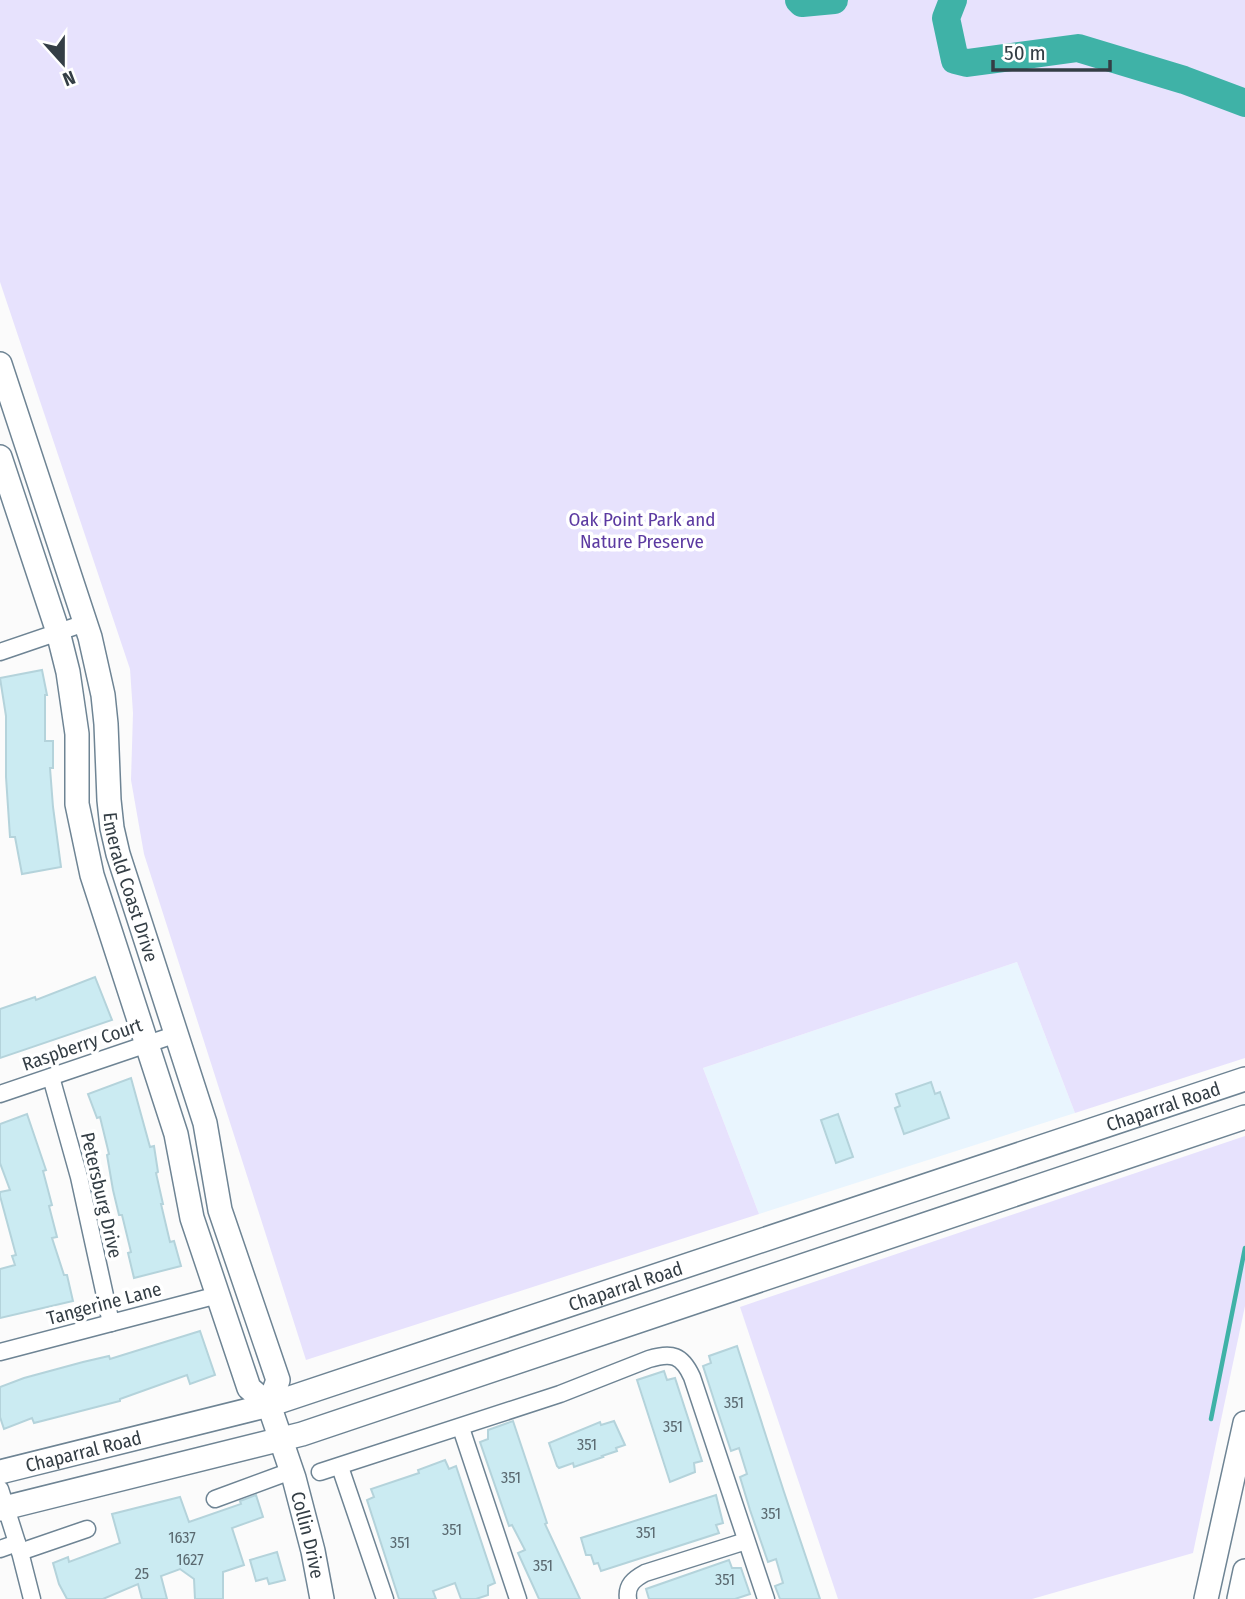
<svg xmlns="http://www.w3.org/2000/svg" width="1245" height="1599" viewBox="0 0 1245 1599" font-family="'Fira Sans Condensed',sans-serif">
  <rect width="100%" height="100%" fill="#fbfbfb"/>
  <!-- built -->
  <path fill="#e9f5fe" d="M1017,962L1075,1113L759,1214L703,1068Z"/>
  <!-- green -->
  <g fill="#e7e2fd">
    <path d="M0,0H1245V1058L1075,1113L1017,962L703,1068L759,1214L306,1360L144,854L131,780L133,713L130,669L0,282Z"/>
    <path d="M1245,1136V1306L1193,1553L1032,1599H838L740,1307Z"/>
  </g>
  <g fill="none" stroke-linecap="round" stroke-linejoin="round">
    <!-- stream -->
    <path stroke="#3fb2a7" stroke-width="4.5" d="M1211,1419L1245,1248"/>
    <!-- river -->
    <g stroke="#3fb2a7" stroke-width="28">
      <path d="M799,0L802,3L834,0"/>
      <path d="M953,0L946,18L955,60L967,63L1078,48L1184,80L1245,103"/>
    </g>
  </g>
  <!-- building -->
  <g fill="#cbebf2" stroke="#b4d3db" stroke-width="2">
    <path d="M42,670L47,695H45V741H53V768H50L53,807L61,867L22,874L15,837H10L6,777V716L0,678Z"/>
    <path d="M95,977L112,1020L0,1058V1009L35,997L36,1000Z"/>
    <path d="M131,1078L150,1147L154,1146L158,1172L156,1173L163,1204H161L170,1242L174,1241L181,1266L134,1278L128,1253L131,1252L122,1215H119L113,1190L107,1155L109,1154L100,1117L97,1118L88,1094Z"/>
    <path d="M931,1082L935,1094L940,1092L949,1118L904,1134L895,1108L900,1106L896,1094Z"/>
    <path d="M27,1114L46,1170L43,1171L52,1205L49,1206L57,1237L52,1238L64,1275H67L73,1301L0,1318V1269L15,1265L12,1256L16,1255L0,1196V1192L10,1190L0,1163V1124Z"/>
    <path d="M838,1114L853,1157L836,1163L821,1120Z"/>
    <path d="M200,1331L215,1375L190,1384L187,1375L120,1399V1401L34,1423L32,1418L4,1429L0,1417V1387L24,1378L83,1362L109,1356L110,1359Z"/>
    <path d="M737,1346L784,1492L820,1599H780L775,1586L783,1583L776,1559L768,1562L750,1510L740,1477L747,1474L739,1448L731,1451L714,1400L703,1366L711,1363L709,1356Z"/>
    <path d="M664,1371L667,1380L675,1378L702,1461L694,1463L695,1472L670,1482L637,1380Z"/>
    <path d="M513,1421L547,1523L545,1524L580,1599H539L518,1553L525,1550L512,1525L509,1526L480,1442L488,1439V1430Z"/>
    <path d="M614,1421L625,1445L616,1448L617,1451L602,1456L603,1457L574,1467L573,1463L559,1468L557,1466L549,1443L600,1422L601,1425Z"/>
    <path d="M445,1460L449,1469L456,1466L495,1583L488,1586V1595L476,1599H461L455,1583L433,1591L436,1599H399L367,1500L374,1497L371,1489L419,1473L418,1470Z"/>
    <path d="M256,1495L263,1517L232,1528L244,1565L223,1572V1599H195L194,1579L180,1569L161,1576L167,1599H142L138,1584L103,1599H67L59,1584L53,1563L68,1557L69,1562L120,1543L112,1514L180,1497L189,1522L241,1504L240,1501Z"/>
    <path d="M716,1495L723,1523L716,1525L719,1533L601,1571L598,1563L594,1564L591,1555H586L581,1538Z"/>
    <path d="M277,1552L285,1580L269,1584L267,1578L256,1581L250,1560Z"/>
    <path d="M729,1560L732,1568H741L750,1594L735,1599H649L646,1589Z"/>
  </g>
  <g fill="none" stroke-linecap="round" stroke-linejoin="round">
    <defs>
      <g id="street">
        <path d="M0,652L85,623"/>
        <path d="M51,1077L79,1177L111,1323"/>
        <path d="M0,1094L177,1034"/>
        <path d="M0,1352L218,1295"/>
        <path d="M461,1428L518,1599"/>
        <path d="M340,1467L385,1599"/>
        <path d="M320,1472L560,1394L649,1359C672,1352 682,1355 692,1377L766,1599"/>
        <path d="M0,1489L20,1552L32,1599"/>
        <path d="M215,1499L291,1471"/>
        <path d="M0,1549L17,1543"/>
        <path d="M20,1552L87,1529"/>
        <path d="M628,1599C626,1585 634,1579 645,1573L746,1541"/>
      </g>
      <g id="secondary">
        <path id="s1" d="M0,364L90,637L103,695L106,724L109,800L112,828L118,854L205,1123L220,1210L278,1380L269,1405"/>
        <path id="s2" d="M0,457L58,632L68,672L77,734V804L92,875L176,1134L192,1218L249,1388L269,1405L294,1478L313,1551L322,1599"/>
        <path id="s3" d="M0,1472L269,1405L1245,1079"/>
        <path d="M0,1509L302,1434L1245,1117"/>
        <path d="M1206,1599L1245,1423"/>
        <path d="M1239,1599L1245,1571"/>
      </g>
    </defs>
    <!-- street casing -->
    <use href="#street" stroke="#6e8494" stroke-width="19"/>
    <!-- secondary casing -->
    <use href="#secondary" stroke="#6e8494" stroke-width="26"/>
    <!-- street -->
    <use href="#street" stroke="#fff" stroke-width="16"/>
    <!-- secondary -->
    <use href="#secondary" stroke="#fff" stroke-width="23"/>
  </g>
  <g text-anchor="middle" stroke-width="7" stroke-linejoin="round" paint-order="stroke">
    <!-- number labels -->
    <g font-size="16" fill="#5a6970">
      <text x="734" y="1408">351</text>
      <text x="673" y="1432">351</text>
      <text x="587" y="1450">351</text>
      <text x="511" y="1483">351</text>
      <text x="771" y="1519">351</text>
      <text x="452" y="1535">351</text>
      <text x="646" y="1538">351</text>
      <text x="182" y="1543">1637</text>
      <text x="400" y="1548">351</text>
      <text x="190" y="1565">1627</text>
      <text x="543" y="1571">351</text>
      <text x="142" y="1579">25</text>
      <text x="725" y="1585">351</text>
    </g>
    <!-- park labels -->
    <g font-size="19" fill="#5c3aa1" stroke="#fff">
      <text x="642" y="526">Oak Point Park and<tspan x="642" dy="22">Nature Preserve</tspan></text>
    </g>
    <!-- street labels -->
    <g font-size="19" fill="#343e45" stroke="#fff">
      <text dy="7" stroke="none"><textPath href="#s1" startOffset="542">Emerald Coast Drive</textPath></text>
      <text transform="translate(82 1044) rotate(-19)" y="7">Raspberry Court</text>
      <text dy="7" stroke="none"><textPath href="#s3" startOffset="1220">Chaparral Road</textPath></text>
      <text transform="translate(102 1195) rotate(77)" y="7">Petersburg Drive</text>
      <text dy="7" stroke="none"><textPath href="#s3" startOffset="653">Chaparral Road</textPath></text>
      <text transform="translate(104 1303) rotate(-15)" y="7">Tangerine Lane</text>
      <text dy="7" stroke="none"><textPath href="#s3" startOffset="86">Chaparral Road</textPath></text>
      <text dy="7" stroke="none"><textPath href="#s2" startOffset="1130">Collin Drive</textPath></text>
    </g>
  </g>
  <!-- north arrow -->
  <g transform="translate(63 63) rotate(159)" stroke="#ffffff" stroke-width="5" paint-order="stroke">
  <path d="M0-5L12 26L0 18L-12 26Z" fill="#343e45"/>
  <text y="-10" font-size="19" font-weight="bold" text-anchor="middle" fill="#343e45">N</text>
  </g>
  <!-- scale -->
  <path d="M993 60v10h117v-10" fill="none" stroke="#343e45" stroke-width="3.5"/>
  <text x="1004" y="60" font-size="21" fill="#343e45" stroke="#ffffff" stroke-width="5" paint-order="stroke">50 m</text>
</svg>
